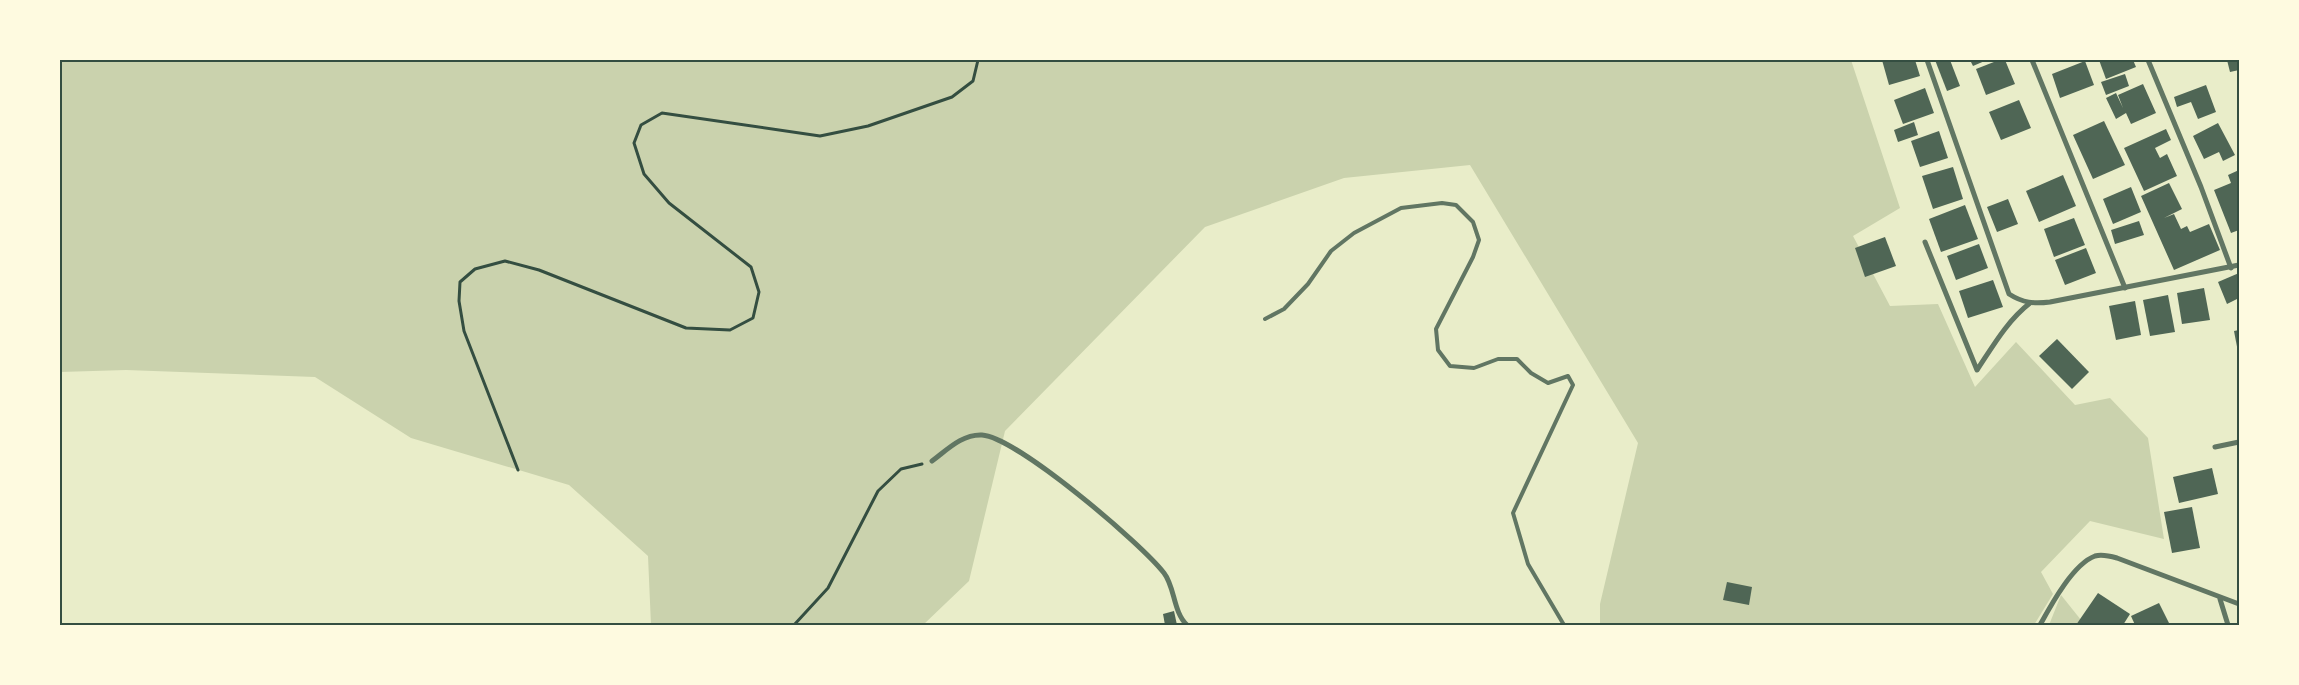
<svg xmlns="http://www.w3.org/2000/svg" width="2299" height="685" viewBox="0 0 2299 685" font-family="Commissioner,sans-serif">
  <rect width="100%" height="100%" fill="#e9edc9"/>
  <!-- green -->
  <g fill="#cad2ad">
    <path d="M60,60H1851L1900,208L1853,236L1890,306L1938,304L1975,387L2016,342L2075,405L2110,398L2148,438L2164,539L2090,521L2041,572L2053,594L2034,625H1600V604L1638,443L1470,165L1344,178L1205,227L1005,431L969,581L923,625H651L648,556L569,485L411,438L315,377L126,370L60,372Z"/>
    <path d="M2061,595L2085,625H2049Z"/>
  </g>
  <!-- building -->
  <g fill="#4f6655">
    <path d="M1882,60H1915L1920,76L1889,85Z"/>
    <path d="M1935,60H1950L1960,86L1947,91Z"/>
    <path d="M1970,60H1987L1973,66Z"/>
    <path d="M1999,60H2005L2015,84L1986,95L1976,69Z"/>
    <path d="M2099,60H2133L2136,67L2106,79Z"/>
    <path d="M2227,60H2239V70L2230,72Z"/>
    <path d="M2085,61L2094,85L2060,98L2052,74Z"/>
    <path d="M2125,74L2129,86L2106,95L2101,82Z"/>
    <path d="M2143,84L2156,113L2131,124L2126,113L2116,119L2106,98L2116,93L2123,108L2118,95Z"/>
    <path d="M2206,85L2216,112L2198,119L2191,102L2177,107L2174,97Z"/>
    <path d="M1925,88L1934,113L1903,124L1894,100Z"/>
    <path d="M2019,100L2031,128L2001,140L1989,112Z"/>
    <path d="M2104,121L2125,165L2093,179L2073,135Z"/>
    <path d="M1914,122L1918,135L1898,142L1894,130Z"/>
    <path d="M2218,123L2235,155L2223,161L2219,152L2204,159L2193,136Z"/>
    <path d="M2166,129L2171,140L2155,148L2160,158L2167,154L2177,176L2144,191L2124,148Z"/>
    <path d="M1939,131L1948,158L1920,167L1911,141Z"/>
    <path d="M1953,167L1963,199L1933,209L1922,176Z"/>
    <path d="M2239,170V230L2231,233L2214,190L2231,183L2228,175Z"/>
    <path d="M2063,175L2076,206L2039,222L2026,191Z"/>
    <path d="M2169,183L2182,209L2164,218L2174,214L2181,229L2187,226L2190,232L2209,224L2220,250L2174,270L2141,196Z"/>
    <path d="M2131,187L2141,212L2113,224L2103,199Z"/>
    <path d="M2008,199L2018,224L1997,232L1987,207Z"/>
    <path d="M1965,205L1978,239L1941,252L1929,219Z"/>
    <path d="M2074,218L2085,245L2054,257L2044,229Z"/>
    <path d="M2139,221L2144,235L2115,244L2111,230Z"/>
    <path d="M1885,237L1896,266L1865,277L1855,248Z"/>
    <path d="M1979,244L1988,268L1956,280L1947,256Z"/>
    <path d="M2086,248L2096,273L2065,285L2055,260Z"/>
    <path d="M2239,273V298L2227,304L2218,282Z"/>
    <path d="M1993,280L2003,307L1968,318L1959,291Z"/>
    <path d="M2204,288L2210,320L2182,324L2177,293Z"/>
    <path d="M2168,295L2175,332L2150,336L2143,300Z"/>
    <path d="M2135,301L2141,335L2116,340L2109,306Z"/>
    <path d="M2239,330V352H2238L2234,331Z"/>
    <path d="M2057,339L2089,372L2072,389L2039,356Z"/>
    <path d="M2212,468L2218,494L2179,503L2173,477Z"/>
    <path d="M2192,507L2200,548L2172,553L2164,512Z"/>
    <path d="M1727,582L1752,587L1749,605L1723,600Z"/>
    <path d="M2098,593L2130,614L2123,625H2076Z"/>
    <path d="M2159,603L2170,625H2135L2131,616Z"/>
    <path d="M1174,611L1177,625H1165L1163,614Z"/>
  </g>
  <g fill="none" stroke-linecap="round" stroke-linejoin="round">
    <!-- path -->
    <g stroke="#344e41" stroke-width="3">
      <path d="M518,470L464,331L459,301L460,282L475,269L505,261L539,270L686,328L730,330L753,318L759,292L751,267L669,203L644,174L634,143L641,125L662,113L820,136L868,126L952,97L973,81L978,60"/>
      <path d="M794,625L828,588L878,491L901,469L922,464"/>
    </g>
    <!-- service -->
    <path stroke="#617663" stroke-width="4" d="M1265,319L1284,309L1308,284L1331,251L1354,233L1401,208L1442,203L1456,205L1473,222L1479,240L1473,257L1436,329L1438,350L1450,366L1474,368L1498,359H1517L1531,373L1548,383L1568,376L1573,385L1513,513L1528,564L1564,625"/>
    <!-- minor -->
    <g stroke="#617663" stroke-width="5">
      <path d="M1927,60L2009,294C2023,303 2034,304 2050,302L2239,265"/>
      <path d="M2032,60L2125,288"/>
      <path d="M2148,60L2201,187L2231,268"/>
      <path d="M1925,242L1977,370C1993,346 2007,321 2030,303"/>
      <path d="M2215,447L2239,442"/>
      <path d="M932,461C947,450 962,434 982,435C1016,437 1141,543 1164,573C1175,587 1173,612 1187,625"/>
      <path d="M2220,599L2228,625"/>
      <path d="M2040,625C2051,605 2073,564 2095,556C2102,554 2110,556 2117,558L2239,604"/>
    </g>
  </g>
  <!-- border -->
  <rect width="2299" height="685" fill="none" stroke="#fefae0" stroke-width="122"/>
  <rect x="61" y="61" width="2177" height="563" fill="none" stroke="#344e41" stroke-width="2"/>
</svg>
